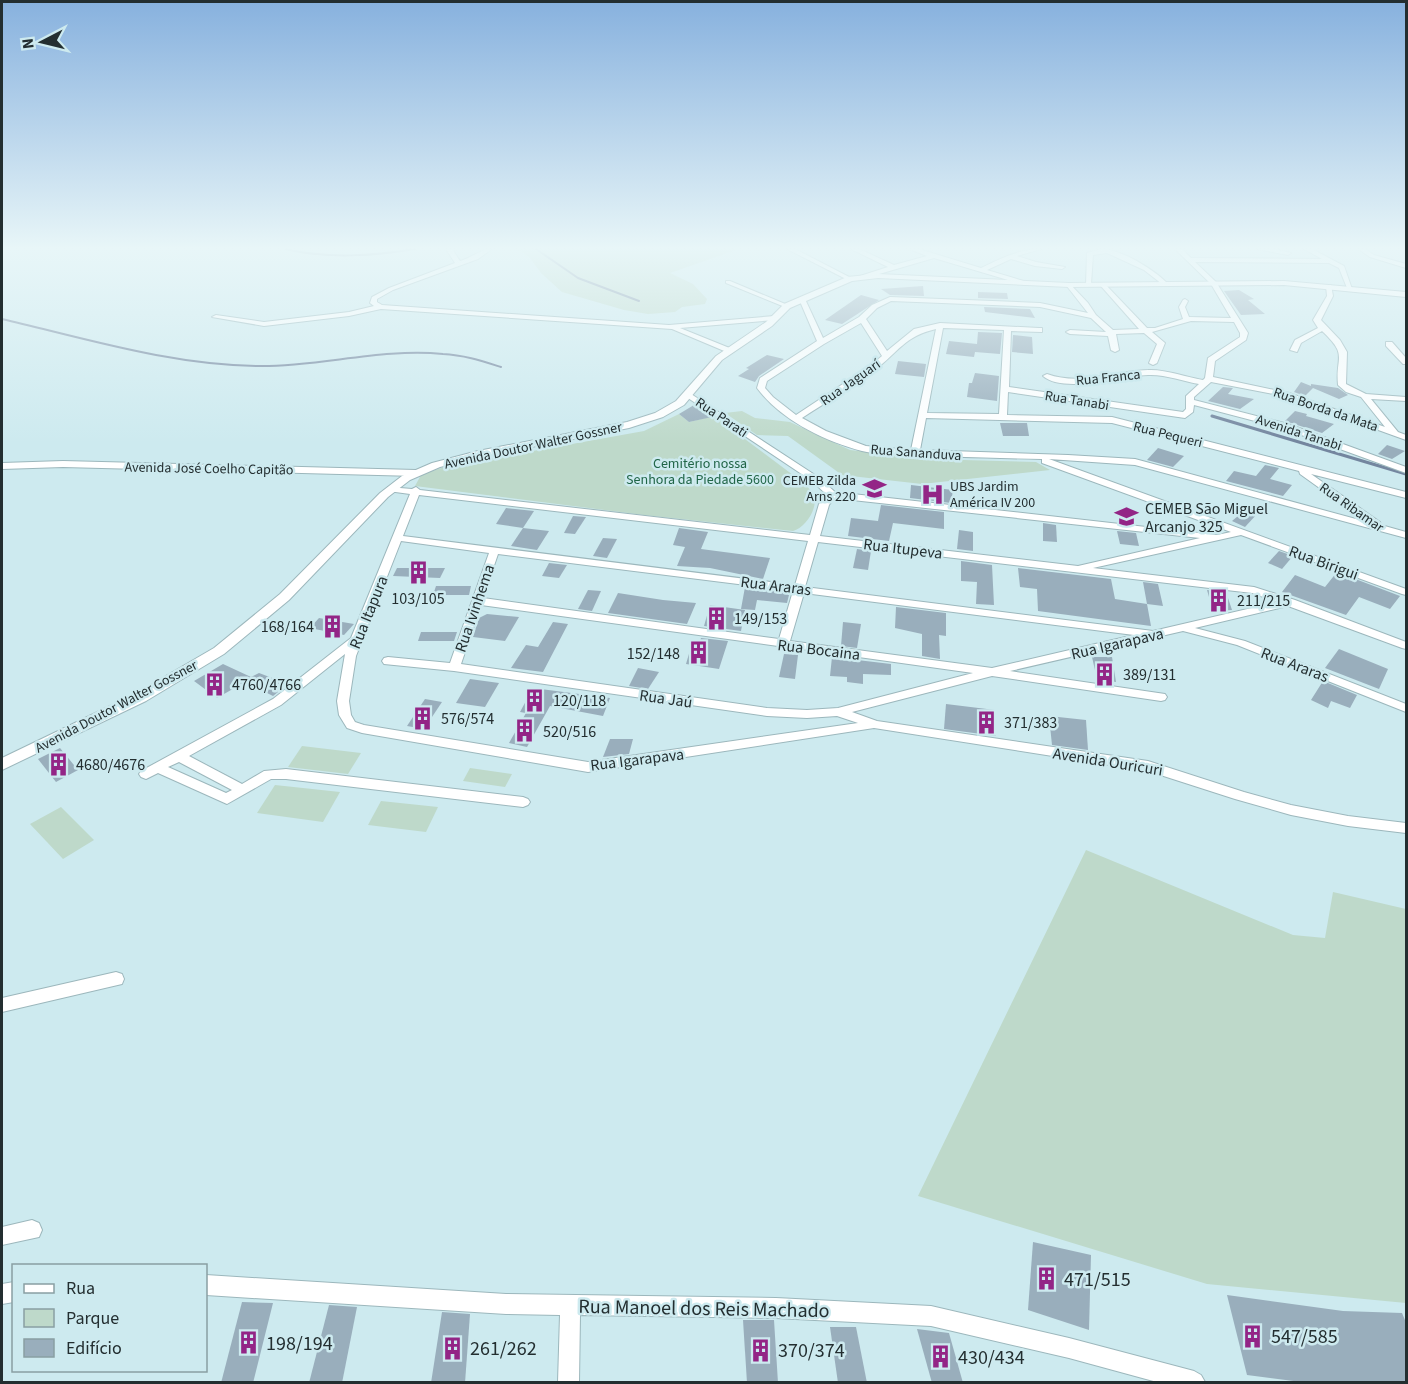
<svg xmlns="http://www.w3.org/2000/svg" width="1408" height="1384" viewBox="0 0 1408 1384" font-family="'Source Sans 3',sans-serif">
  <rect width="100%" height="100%" fill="#cdeaef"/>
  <!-- green -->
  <g fill="#bed9ca">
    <path d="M518,249H739L670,273L693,284L707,299L705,304L682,307L675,312L648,314L624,310L562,292L541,273L530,258Z"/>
    <path d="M742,411L755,418L790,422L850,450L926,459L1036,462L1050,470L922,484L842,475L788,436L757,435L725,413Z"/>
    <path d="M679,414L689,422L714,416L805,484C808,488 813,492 814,496C818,509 805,528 793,531L644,515L415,486L421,475L444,467L644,431Z"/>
    <path d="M302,746L361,753L348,774L288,767Z"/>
    <path d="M470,768L512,774L505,787L463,781Z"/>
    <path d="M275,785L340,792L323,822L257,813Z"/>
    <path d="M381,801L438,807L426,832L368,825Z"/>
    <path d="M61,807L94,840L63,859L30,824Z"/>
    <path d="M1086,850L1293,935L1325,938L1333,892L1406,909V1303L1207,1284L918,1196Z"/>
  </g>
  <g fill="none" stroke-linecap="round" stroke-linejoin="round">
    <!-- stream-far1 -->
    <g stroke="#74869f" stroke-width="2">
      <path d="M285,249C329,259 371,256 415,249"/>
      <path d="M536,249L578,278L639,301"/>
      <path d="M2,319C87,339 174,366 262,366C322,366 383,348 443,354C464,355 482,361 501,367"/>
    </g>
    <!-- stream -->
    <path stroke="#74869f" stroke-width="3" d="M1212,416L1406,474"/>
  </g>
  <!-- building -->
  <g fill="#99aebc">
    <path d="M923,286L924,296L890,295L881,289Z"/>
    <path d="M1239,290L1254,299L1248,300L1265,314L1241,315L1224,291Z"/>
    <path d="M978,292L1007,293L1008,299L978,298Z"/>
    <path d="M861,295L879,300L842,324L825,320Z"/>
    <path d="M984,307L1030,309L1035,318L985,312Z"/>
    <path d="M978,332L1002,333L1000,354L975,352L974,357L946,354L949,341L977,344Z"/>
    <path d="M1013,335L1032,337L1033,354L1012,352Z"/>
    <path d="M767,355L784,359L759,376L755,382L738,376L749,369L746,368Z"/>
    <path d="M898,361L926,364L924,377L895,374Z"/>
    <path d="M975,373L999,376L997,401L967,397L969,383H972Z"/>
    <path d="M1301,382L1311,386V384L1338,388L1348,395L1339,399L1313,388L1305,396L1294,392Z"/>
    <path d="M1223,387L1233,388L1228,394L1254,399L1240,409L1208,401Z"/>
    <path d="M694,405L712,417L689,422L679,414Z"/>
    <path d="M1295,411L1307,414L1306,416L1334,424L1322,433L1285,421Z"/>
    <path d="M1000,423H1027L1029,436H1003Z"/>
    <path d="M1387,445L1405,451L1392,459L1378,454Z"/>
    <path d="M1158,448L1184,456L1173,467L1147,460Z"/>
    <path d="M1265,465L1279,468L1270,479L1292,485L1283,496L1226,481L1234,471L1256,476Z"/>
    <path d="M911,485L953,490L951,503L910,498Z"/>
    <path d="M881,505L944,512V529L893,523L889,541L848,536L851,518L878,521Z"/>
    <path d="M506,508L534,511L523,528L496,524Z"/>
    <path d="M1245,510L1257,514L1245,527L1232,521Z"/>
    <path d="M573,516L586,517L575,534L564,533Z"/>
    <path d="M1043,523L1056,525L1057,542L1043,541Z"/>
    <path d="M523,528L549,531L537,550L511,546Z"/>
    <path d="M679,528L708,532L701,549L770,558L763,579L710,568L677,566L685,547L673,545Z"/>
    <path d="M959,530L973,532V551L957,549Z"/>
    <path d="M1117,531L1136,533L1139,546L1120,544Z"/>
    <path d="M603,538L617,539L607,558L593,556Z"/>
    <path d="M857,549L871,551L868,570L853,568Z"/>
    <path d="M1279,551L1293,556L1282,569L1268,563Z"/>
    <path d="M961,561L992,565L994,605L976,604L977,582L961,581Z"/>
    <path d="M549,563L567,565L559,578L542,576Z"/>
    <path d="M397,568H445L440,578L393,576Z"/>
    <path d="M1018,568L1111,579L1115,599L1147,604L1143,582L1158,584L1163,606L1147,604L1151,626L1038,611L1037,589L1020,587Z"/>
    <path d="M1337,572L1400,596L1390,609L1359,597L1346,615L1282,592L1295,575L1325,587Z"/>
    <path d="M436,586H471L469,595H433Z"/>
    <path d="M745,587L788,593L789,595L787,603L757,600L755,610L741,609Z"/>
    <path d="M588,590L601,591L592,611L578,609Z"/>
    <path d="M1207,590L1226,592L1232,610L1213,611Z"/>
    <path d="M618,593L663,600L696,603L687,624L608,613Z"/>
    <path d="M710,605L745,610L741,631L704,626Z"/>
    <path d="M896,607L946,613V636L939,635L940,659L922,656V634L895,628Z"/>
    <path d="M487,614L519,617L505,641L473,637L479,618Z"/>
    <path d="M319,618L354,624L344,635L310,628Z"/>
    <path d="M553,622L568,624L543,672L511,668L526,645L538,647Z"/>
    <path d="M843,622L861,624L857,648L841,646Z"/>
    <path d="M421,632H457L454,641H418Z"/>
    <path d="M701,638L728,641L719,669L686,664L693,640L700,641Z"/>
    <path d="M1339,649L1388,669L1379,689L1325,668Z"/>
    <path d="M784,654L798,655L795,679L779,677Z"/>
    <path d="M832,657L891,664V675L863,674V684L847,682V677L830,676Z"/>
    <path d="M1092,657H1112L1116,682L1097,679Z"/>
    <path d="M223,664L251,677L259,673L288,684L273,696L245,682L217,698L194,681Z"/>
    <path d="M638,668L659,672L648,689L629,686Z"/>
    <path d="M470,679L499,683L485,707L456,703Z"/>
    <path d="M1323,681L1357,695L1350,708L1331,701L1328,708L1311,700Z"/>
    <path d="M533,688L579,694L610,698L603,716L550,706L527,747L509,743L526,713L520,712Z"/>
    <path d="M425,699L442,702L424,729L407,726Z"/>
    <path d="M946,704L995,710L996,736L944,729Z"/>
    <path d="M1049,716L1086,720L1088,750L1052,745Z"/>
    <path d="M610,739H633L629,754L603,757Z"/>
    <path d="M60,748L78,770L56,782L38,759Z"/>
    <path d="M1033,1242L1091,1255L1089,1330L1028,1310Z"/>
    <path d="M1227,1295L1343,1311L1402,1313L1407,1325V1383H1309L1247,1375Z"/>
    <path d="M242,1302L273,1303L253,1383H221Z"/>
    <path d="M329,1305L357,1307L342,1383H309Z"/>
    <path d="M442,1312L470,1314L465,1383H431Z"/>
    <path d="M743,1320H774L778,1383H747Z"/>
    <path d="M830,1327H856L867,1383H838Z"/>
    <path d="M917,1329L949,1333L963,1383H932Z"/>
  </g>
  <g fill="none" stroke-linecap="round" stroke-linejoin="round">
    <defs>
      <g id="minor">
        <path d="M446,249H452L460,261C471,258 481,249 492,249L478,259L393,290L377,299V302L382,305L669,325L775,316L779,318L775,320L680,328L732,349V353H729L672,329L381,309L349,316L264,326L212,317L216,315L264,322L349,312L374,306L370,303L372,297L389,288L455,263Z"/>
        <path d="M787,249H795L853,279L848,280Z"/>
        <path d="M851,249H859L894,265L927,256L909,249H919L981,268C1000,259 1019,249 1041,249L1017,256L1036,262L1065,267L1062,269L1035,266L1011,259L987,270L1027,282V284L1025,285L934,258L862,279L859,277L860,276L888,267Z"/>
        <path d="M1101,249C1121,249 1153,269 1167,283L1162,284L1144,270L1107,253L1093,255L1091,284L1086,285L1087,253Z"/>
        <path d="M1175,249H1182L1191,258L1322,259L1304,249H1312L1344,266L1352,289L1347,288L1339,268L1329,263L1195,262L1216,282L1248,333L1246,340L1215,361L1213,377L1289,393L1385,427L1361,397L1346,392L1338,385C1335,356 1349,356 1322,331L1301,343L1297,352L1290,350L1295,340L1318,328L1313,320L1327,296L1326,286L1331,285L1333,296L1321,320L1340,340L1347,352L1346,384L1366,394L1406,397V401L1371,399L1398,432L1406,435V440L1284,396L1211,382L1194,397V400L1288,424L1406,467V473L1282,428L1194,405L1193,412L1185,418L1008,392L1007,415L1112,417L1406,492V498L1311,474L1380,522L1381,525L1406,532V538L1135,465L1049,459L1406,589V595L1402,594L1241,535L1093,568L1254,587L1295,600L1406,642V649L1402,648L1288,606L1195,628L1245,641L1406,704V712L1237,645L1183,631L1010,671L1165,694L1167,697L1165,700L1161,701L992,676L852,712L877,721L1148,761L1244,792L1291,805L1348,816L1406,823V833L1348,826L1291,815L1235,799L1148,771L874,728L588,772L362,733L347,728L339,715L337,701L345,654L281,705L189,756L242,784L264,771L286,769L523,797L528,799L530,802L528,805L523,807L286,779H271L227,804L158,773L146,779L141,777L139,774L141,771L273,699L351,638L410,494L388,491V487L412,489L416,487L420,490L810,535L819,504L827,495L812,481L685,396L684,394L688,392L818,477L835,492L1217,535L1231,532L1042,463V459C999,458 956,457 913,455C896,454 878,455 862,451C824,441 781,420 757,388L760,378L817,341L799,299L802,297L805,299L823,338L859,317L872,305L890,297L1040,303L1088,313L1066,285L1069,283L1088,303L1096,315L1113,330L1139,329L1100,285V283H1104L1147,328H1155L1183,319L1179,307L1183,300L1185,299L1188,301L1185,307L1189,317L1231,318L1211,284ZM891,301L1040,307L1091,318L1106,332L1070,330L1066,332L1070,334L1108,336L1111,350L1115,352L1119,350L1116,334L1144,333L1157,344L1149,363L1153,365L1157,363L1165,343L1152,332L1191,321L1234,322L1240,333V337L1208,358L1205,378L1203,380C1186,377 1165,369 1148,370C1114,371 1080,386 1047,374L1043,376C1064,394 1122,376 1148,375C1164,374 1183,381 1199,384L1186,396V409L1183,412L1009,387L1011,331L1042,332V328H1039L940,323L914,329L887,351L866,319L877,308ZM861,323L882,356L870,366L796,415L773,397L765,388L767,381L824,344ZM943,328L1004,330L999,414L927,413ZM936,329L911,450L866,446L826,431L802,418C826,402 852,388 875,370C898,352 905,336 936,329ZM926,418L1112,423L1299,471L1300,474L1367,522L1135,459L1068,455L920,450ZM419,495L808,541L795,585L403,536ZM834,498L1200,538L1078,566L820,536L829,505ZM401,541L489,553L450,663L388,657L384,658L382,661L384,664L454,671L767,716L807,718L837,716L858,723L588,762L364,725L355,722L351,715L349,701L356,656ZM818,542L1252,593L1277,602L1153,631L805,587ZM498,554L793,591L779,639L483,598ZM804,593L1134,635L992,668L790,641ZM481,605L778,646L783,648L787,647L973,673L838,708L807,710L767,708L461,664ZM179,762L232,790L226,793L168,767Z"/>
        <path d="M1257,249H1274L1291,253L1288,255Z"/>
        <path d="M1358,249H1365L1374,255L1406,264V268L1370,257Z"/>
        <path d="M726,281H730L790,306L785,307L726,283Z"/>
        <path d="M1386,342H1392L1406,358V364H1403L1386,346Z"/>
        <path d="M63,461L416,470L421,473L416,476L63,467L2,469V463Z"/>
        <path d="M116,972L122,974L124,979L122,984L2,1012V998Z"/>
        <path d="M32,1220L39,1223L42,1230L39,1237L2,1245V1227Z"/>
        <path d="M206,1275L506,1294L776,1298L931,1306L1069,1338L1194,1371L1201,1375L1205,1382H1157L1069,1358L931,1326L776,1318L580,1315L579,1382H558L560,1315L506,1314L206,1295Z"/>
        <path d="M14,1282V1302L2,1304V1284Z"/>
      </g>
      <path id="major" d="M878,274L1069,283L1284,281L1406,292V297L1284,285L1069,287L878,278L852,281L790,308L772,326L722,360L684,405L663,417L629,428L479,457L440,467L410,480L388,497L289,600L224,654L146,701L2,770V758L135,694L214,648L280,594L380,493L402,476L432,463L478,451L627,422L655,413L676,401L716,356L766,322L784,304L847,277Z"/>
    </defs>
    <!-- minor casing -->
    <use href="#minor" stroke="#9cb7bc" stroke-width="2"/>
    <!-- major casing -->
    <use href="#major" stroke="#9cb7bc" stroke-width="2"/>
    <!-- minor -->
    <use href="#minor" fill="#fff" fill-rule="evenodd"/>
    <!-- major -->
    <use href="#major" fill="#fff" fill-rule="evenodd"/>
  </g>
  <!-- sky -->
  <linearGradient id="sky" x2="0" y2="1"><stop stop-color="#87b1de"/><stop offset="0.56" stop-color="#e8f6f8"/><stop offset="1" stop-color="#e8f6f8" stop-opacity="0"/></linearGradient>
  <rect width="1408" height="443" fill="url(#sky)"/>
  <!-- icons -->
  <defs>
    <symbol id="school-bare" viewBox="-9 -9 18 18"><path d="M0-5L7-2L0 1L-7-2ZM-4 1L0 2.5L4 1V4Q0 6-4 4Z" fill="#932586" stroke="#cdeaef" stroke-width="2.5" paint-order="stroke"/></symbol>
    <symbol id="hospital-bare" viewBox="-9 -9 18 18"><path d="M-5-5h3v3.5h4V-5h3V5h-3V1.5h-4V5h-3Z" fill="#932586" stroke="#cdeaef" stroke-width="2.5" paint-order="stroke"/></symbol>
    <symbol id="building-bare" viewBox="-9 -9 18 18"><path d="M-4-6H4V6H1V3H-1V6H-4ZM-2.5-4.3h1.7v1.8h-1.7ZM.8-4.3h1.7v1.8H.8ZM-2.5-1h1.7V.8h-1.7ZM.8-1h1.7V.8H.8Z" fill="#932586" stroke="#cdeaef" stroke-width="2.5" paint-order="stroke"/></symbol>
  </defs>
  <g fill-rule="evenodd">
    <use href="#school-bare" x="858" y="472" width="33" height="33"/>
    <use href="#hospital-bare" x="916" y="478" width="33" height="33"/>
    <use href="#school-bare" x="1110" y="500" width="33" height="33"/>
    <use href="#building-bare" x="402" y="556" width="33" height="33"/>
    <use href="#building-bare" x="1202" y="584" width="33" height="33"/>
    <use href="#building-bare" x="700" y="602" width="33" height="33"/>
    <use href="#building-bare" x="316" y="610" width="33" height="33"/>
    <use href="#building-bare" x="682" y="636" width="33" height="33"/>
    <use href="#building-bare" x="1088" y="658" width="33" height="33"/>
    <use href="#building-bare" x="198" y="668" width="33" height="33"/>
    <use href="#building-bare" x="518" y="684" width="33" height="33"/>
    <use href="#building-bare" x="406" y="702" width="33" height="33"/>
    <use href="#building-bare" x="970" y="706" width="33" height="33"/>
    <use href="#building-bare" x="508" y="714" width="33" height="33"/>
    <use href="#building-bare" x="42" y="748" width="33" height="33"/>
    <use href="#building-bare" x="1030" y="1262" width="33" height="33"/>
    <use href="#building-bare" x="1236" y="1320" width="33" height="33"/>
    <use href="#building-bare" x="232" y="1326" width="33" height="33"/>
    <use href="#building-bare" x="436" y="1332" width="33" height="33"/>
    <use href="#building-bare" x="744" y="1334" width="33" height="33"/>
    <use href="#building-bare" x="924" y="1340" width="33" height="33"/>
  </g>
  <g text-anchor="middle" stroke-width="5" stroke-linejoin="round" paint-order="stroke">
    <!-- far-street labels -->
    <g font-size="14" fill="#232e30" stroke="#cdeaef">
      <text transform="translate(1108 377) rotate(-6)" y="5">Rua Franca</text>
      <text transform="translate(850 382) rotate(-35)" y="5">Rua Jaguarí</text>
      <text transform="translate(1077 400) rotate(9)" y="5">Rua Tanabi</text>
      <text transform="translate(1326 409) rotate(19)" y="5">Rua Borda da Mata</text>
      <text transform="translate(722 417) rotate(34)" y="5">Rua Parati</text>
      <text transform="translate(1299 432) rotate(18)" y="5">Avenida Tanabi</text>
      <text transform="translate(1168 434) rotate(14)" y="5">Rua Pequeri</text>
      <text transform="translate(533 445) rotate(-12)" y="5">Avenida Doutor Walter Gossner</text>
      <text transform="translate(916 452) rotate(4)" y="5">Rua Sananduva</text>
      <text transform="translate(209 468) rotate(1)" y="5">Avenida José Coelho Capitão</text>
      <text transform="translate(1352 507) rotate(35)" y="5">Rua Ribamar</text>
      <text transform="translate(116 706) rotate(-28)" y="5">Avenida Doutor Walter Gossner</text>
    </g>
    <!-- far-park labels -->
    <g font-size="14" fill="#206547" stroke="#cdeaef">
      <text x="700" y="468">Cemitério nossa<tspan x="700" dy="16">Senhora da Piedade 5600</tspan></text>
    </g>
    <!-- far-poi labels -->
    <g font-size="14" fill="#232e30" stroke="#cdeaef" text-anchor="end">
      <text x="856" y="485">CEMEB Zilda<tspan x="856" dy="16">Arns 220</tspan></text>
      <text x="950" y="491" text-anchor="start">UBS Jardim<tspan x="950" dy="16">América IV 200</tspan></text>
    </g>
    <!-- poi labels -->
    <g font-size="16" fill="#232e30" stroke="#cdeaef" text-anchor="start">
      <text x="1145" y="514">CEMEB São Miguel<tspan x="1145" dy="18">Arcanjo 325</tspan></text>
      <text x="418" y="604" text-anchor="middle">103/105</text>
      <text x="1237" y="606">211/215</text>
      <text x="734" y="624">149/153</text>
      <text x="314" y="632" text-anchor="end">168/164</text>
      <text x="680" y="659" text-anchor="end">152/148</text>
      <text x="1123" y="680">389/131</text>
      <text x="232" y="690">4760/4766</text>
      <text x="553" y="706">120/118</text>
      <text x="441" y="724">576/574</text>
      <text x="1004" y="728">371/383</text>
      <text x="543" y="737">520/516</text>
      <text x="76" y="770">4680/4676</text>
    </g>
    <!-- street labels -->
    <g font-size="16" fill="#232e30" stroke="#cdeaef">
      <text transform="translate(903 548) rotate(7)" y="6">Rua Itupeva</text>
      <text transform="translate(1324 562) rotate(20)" y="6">Rua Birigui</text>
      <text transform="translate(776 585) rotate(7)" y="6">Rua Araras</text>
      <text transform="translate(474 608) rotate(-71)" y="6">Rua Ivinhema</text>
      <text transform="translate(368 612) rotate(-68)" y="6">Rua Itapura</text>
      <text transform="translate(1117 643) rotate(-13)" y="6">Rua Igarapava</text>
      <text transform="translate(819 649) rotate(7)" y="6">Rua Bocaina</text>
      <text transform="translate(1295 664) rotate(21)" y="6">Rua Araras</text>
      <text transform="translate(666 698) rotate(8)" y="6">Rua Jaú</text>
      <text transform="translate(637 759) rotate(-7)" y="6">Rua Igarapava</text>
      <text transform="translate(1108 761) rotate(9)" y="6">Avenida Ouricuri</text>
    </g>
    <!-- near-poi labels -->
    <g font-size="20" fill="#232e30" stroke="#cdeaef" text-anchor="start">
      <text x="1064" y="1286">471/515</text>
      <text x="1271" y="1343">547/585</text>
      <text x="266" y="1350">198/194</text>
      <text x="470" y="1355">261/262</text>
      <text x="778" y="1357">370/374</text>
      <text x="958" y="1364">430/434</text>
    </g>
    <!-- near-street labels -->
    <g font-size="20" fill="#232e30" stroke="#cdeaef">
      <text transform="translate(704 1308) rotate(1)" y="7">Rua Manoel dos Reis Machado</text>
    </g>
  </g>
  <!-- border -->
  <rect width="1408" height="1384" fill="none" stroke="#232e30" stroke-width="6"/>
  <!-- legend -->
  <rect x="12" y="1264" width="195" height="108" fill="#cdeaef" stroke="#899fa3" stroke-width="1.5"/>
  <rect x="24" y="1284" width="30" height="9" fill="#ffffff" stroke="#899fa3" stroke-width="1.5"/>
  <text x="66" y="1294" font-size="18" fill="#232e30">Rua</text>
  <rect x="24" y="1309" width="30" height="18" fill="#bed9ca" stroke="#899fa3" stroke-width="1.5"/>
  <text x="66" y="1324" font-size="18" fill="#232e30">Parque</text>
  <rect x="24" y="1339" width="30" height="18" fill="#99aebc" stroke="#899fa3" stroke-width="1.5"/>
  <text x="66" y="1354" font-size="18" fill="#232e30">Edifício</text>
  <!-- north arrow -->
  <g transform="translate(42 42) rotate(263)" stroke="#cdeaef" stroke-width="4.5" paint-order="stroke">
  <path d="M0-4.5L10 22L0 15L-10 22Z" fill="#232e30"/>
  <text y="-9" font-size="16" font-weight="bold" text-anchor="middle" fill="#232e30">N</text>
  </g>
</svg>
